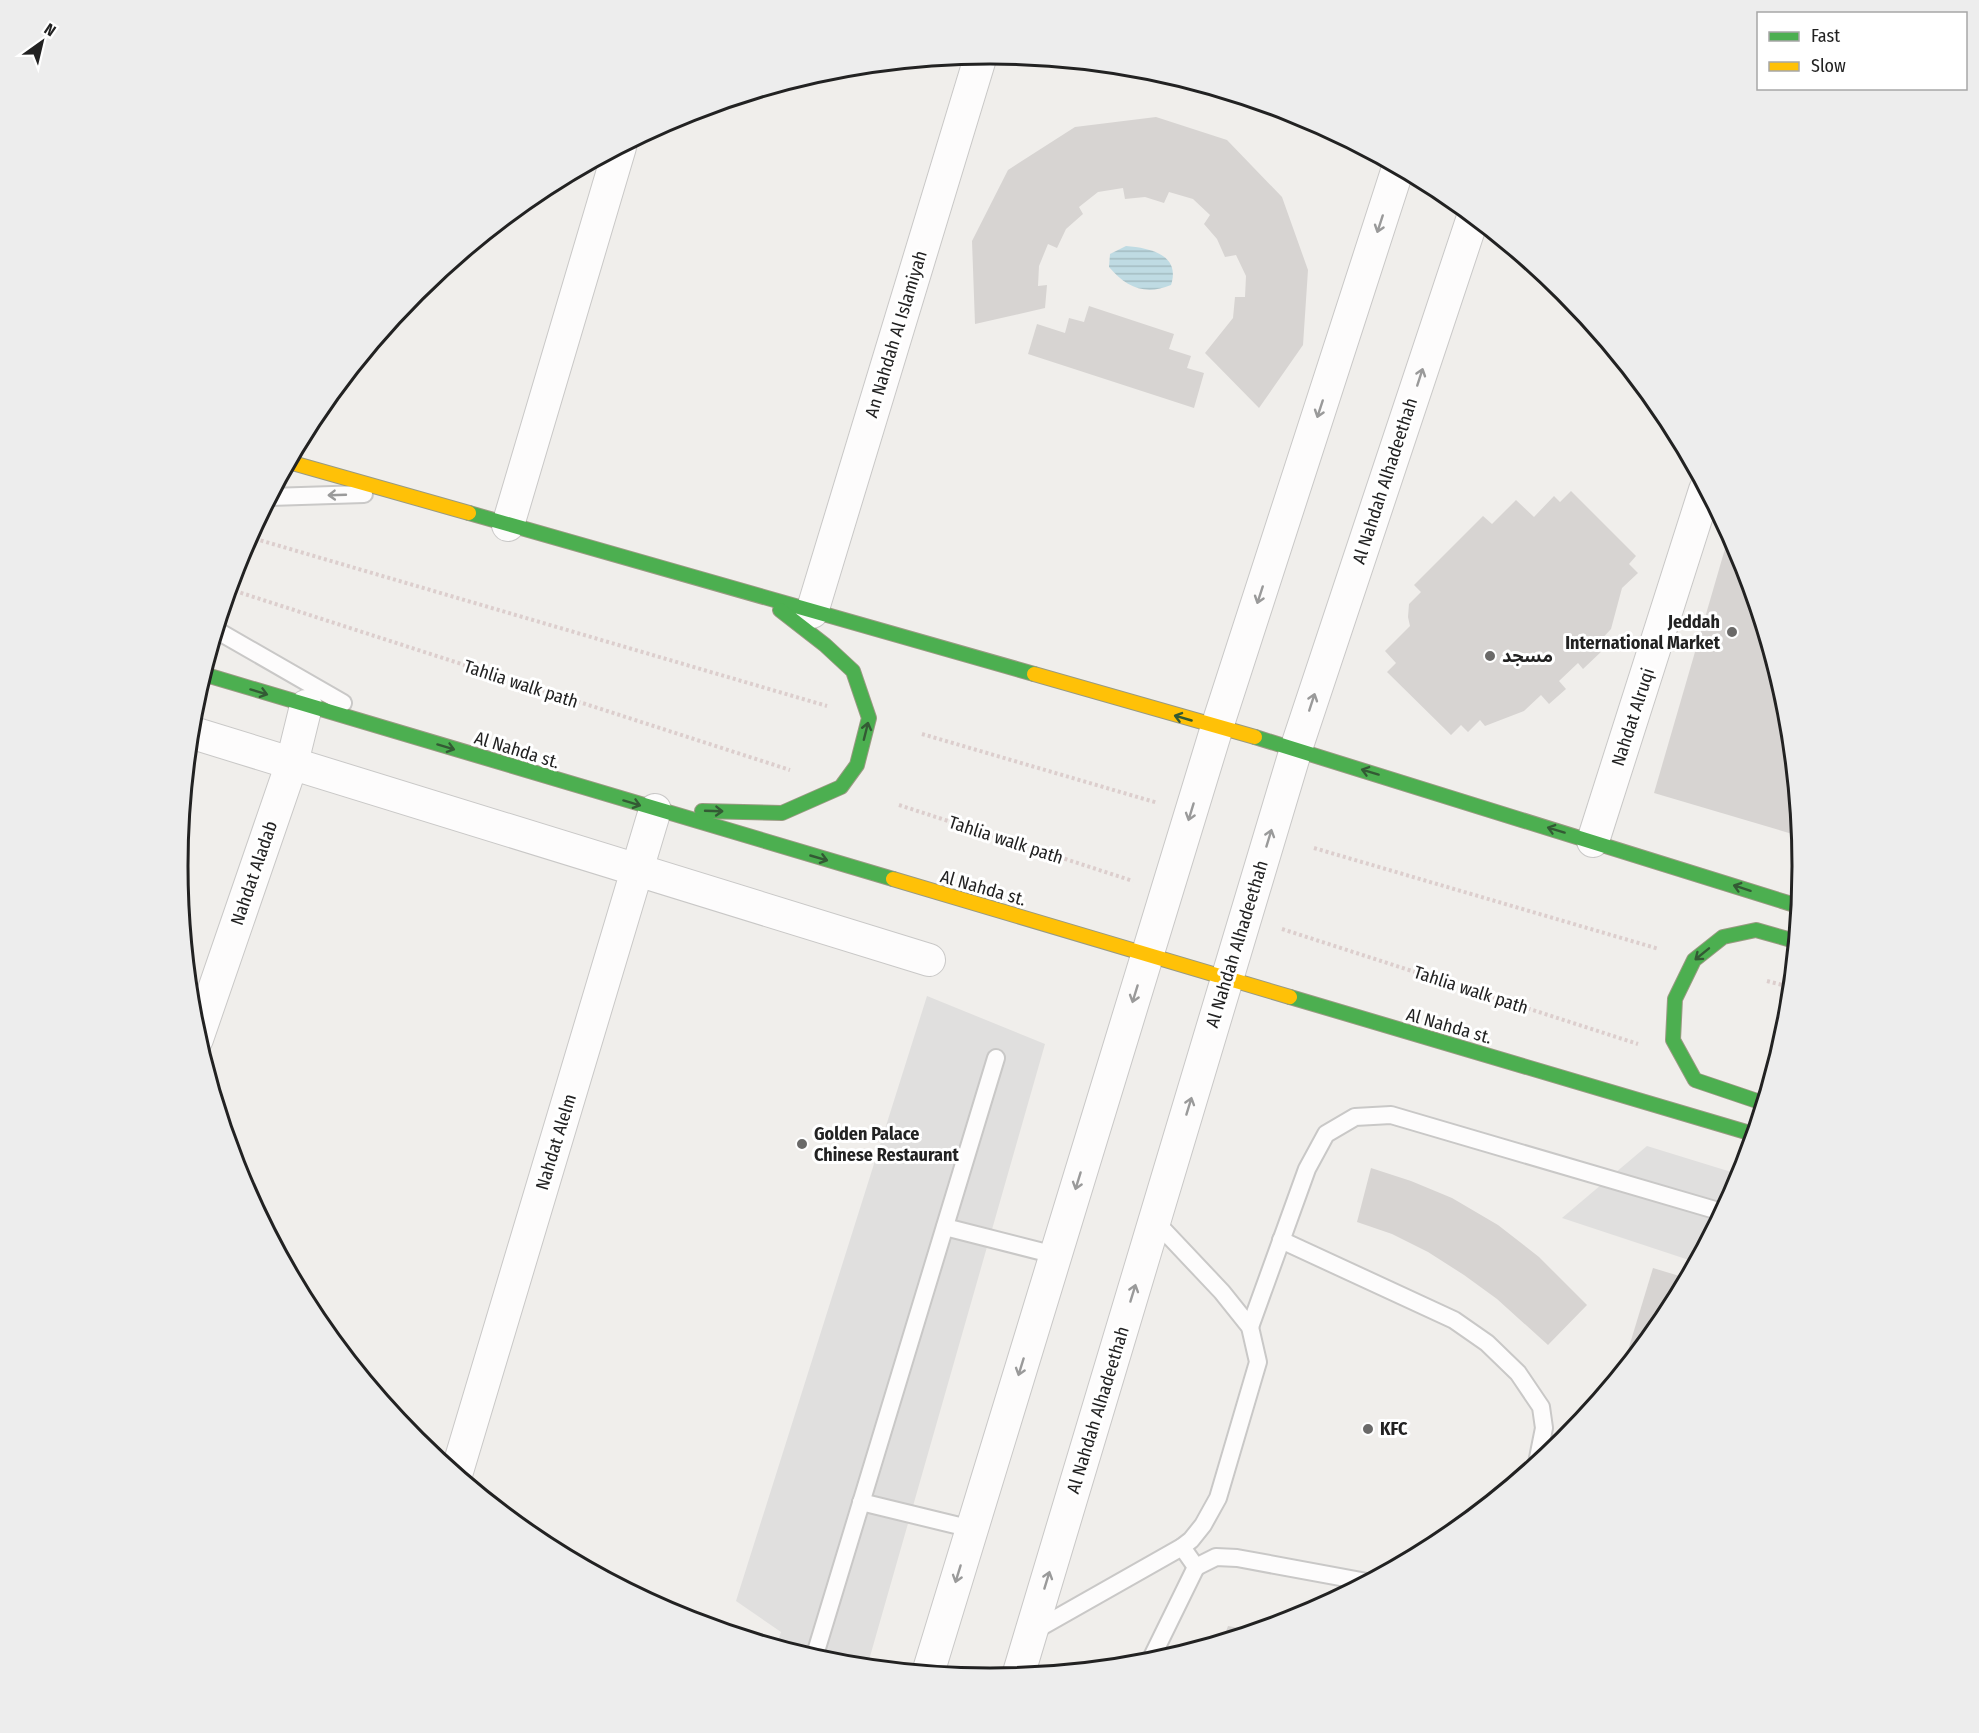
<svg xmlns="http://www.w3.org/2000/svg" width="1979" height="1733" viewBox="0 0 1979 1733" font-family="'Fira Sans Condensed','Noto Sans Arabic',sans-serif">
  <defs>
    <pattern id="water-rules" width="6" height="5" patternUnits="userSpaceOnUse" patternTransform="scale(1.5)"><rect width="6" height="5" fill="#bfdbe3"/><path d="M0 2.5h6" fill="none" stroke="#a4bcc2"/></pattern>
  </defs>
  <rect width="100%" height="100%" fill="#f0eeeb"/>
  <!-- parking -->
  <g fill="#e0dfde">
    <path d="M927,996L1045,1044L867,1667L831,1663L776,1647L781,1632L736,1601Z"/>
    <path d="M1647,1146L1741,1175L1695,1262L1562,1218Z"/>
  </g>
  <!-- water -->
  <path fill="url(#water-rules)" d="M1126,246C1149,248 1181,254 1171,285C1145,296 1126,287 1109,267L1110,254Z"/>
  <!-- building -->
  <g fill="#d7d4d2">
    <path d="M1156,117L1227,140L1282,197L1308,270L1303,345L1259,408L1205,353L1233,318L1235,297H1245L1246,276L1236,255L1225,257L1217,239L1204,224L1210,215L1193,199L1169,192L1164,203L1145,197L1125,199L1123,188L1098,192L1079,207L1083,214L1066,229L1057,248L1048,244L1039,266L1038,286L1047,285L1045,308L975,324L972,241L1008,170L1075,127Z"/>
    <path d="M1089,306L1174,334L1169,349L1191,356L1187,368L1204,373L1194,408L1028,354L1037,324L1065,333L1069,318L1084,322Z"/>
    <path d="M1571,491L1636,556L1629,564L1638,573L1622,588L1611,629L1599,642L1603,650L1583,669L1578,663L1559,681L1566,689L1549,704L1541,695L1524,711L1485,726L1480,720L1468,732L1461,725L1451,735L1387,672L1396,663L1385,651L1410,626L1408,617L1409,604L1421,592L1414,585L1483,516L1492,524L1516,500L1534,517L1554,496L1560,502Z"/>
    <path d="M1729,535L1740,556L1786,708L1799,836L1654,793Z"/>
    <path d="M1371,1168L1411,1181L1452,1198L1498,1225L1539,1257L1587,1305L1548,1345L1497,1299L1464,1275L1428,1252L1392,1234L1357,1222Z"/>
    <path d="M1653,1268L1686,1278L1665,1318L1622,1370Z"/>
    <path d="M1228,1626L1255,1631L1223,1640Z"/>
  </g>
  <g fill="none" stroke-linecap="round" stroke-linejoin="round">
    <defs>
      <g id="lane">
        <path d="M270,497L364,494"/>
        <path d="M216,630L343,703"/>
        <path d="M945,1227L1055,1255"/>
        <path d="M1281,1240L1454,1320L1487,1343L1518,1373L1541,1407L1544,1428L1537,1463"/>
        <path d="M1250,1327L1307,1169L1326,1134L1355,1117L1391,1115L1722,1212"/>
        <path d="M861,1502L972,1529"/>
        <path d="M1182,1547L1196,1567L1216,1557L1237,1558L1367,1582"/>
        <path d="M1032,1632L1182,1547L1191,1540L1203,1525L1218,1498L1258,1362L1250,1327L1222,1292L1155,1221"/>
        <path d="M814,1658L996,1058"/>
        <path d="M1149,1663L1196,1567"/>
      </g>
      <g id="street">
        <path d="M508,525L620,147"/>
        <path d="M812,612L981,55"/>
        <path d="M190,732L929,960"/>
        <path d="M1593,841L1705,490"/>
        <path d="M197,1039L292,763L306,706"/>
        <path d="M456,1475L655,810"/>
        <path d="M928,1673L1217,727L1398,168"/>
        <path d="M1018,1676L1296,749L1473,217"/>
      </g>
      <g id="fast">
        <path d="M469,513L1034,674"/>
        <path d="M203,674L893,879"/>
        <path d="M1255,737L1798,906"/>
        <path d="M702,811L782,813L841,787L857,765L869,718L853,671L825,645L780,610"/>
        <path d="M1290,997L1753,1134"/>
        <path d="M1763,1103L1695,1080L1673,1040L1675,999L1694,960L1723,937L1756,930L1795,941"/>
      </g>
      <g id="slow">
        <path d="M289,462L469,513"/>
        <path d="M1034,674L1255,737"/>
        <path d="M893,879L1290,997"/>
      </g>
    </defs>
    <!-- lane casing -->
    <use href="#lane" stroke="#c9c8c7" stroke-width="20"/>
    <!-- street casing -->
    <use href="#street" stroke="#c9c8c7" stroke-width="34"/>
    <!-- fast casing -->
    <use href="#fast" stroke="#999a82" stroke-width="16"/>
    <!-- slow casing -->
    <use href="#slow" stroke="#999a82" stroke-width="16"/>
    <!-- path -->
    <g stroke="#dccecd" stroke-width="4" stroke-dasharray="3 3" stroke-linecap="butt">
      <path d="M249,537L827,706"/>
      <path d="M229,589L790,770"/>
      <path d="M922,734L1158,803"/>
      <path d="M899,805L1133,881"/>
      <path d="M1314,848L1659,949"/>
      <path d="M1282,929L1638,1044"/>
      <path d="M1767,981L1790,987"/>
    </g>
    <!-- lane -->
    <use href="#lane" stroke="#fdfcfc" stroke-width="16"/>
    <!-- street -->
    <use href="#street" stroke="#fdfcfc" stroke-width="32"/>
    <!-- fast -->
    <use href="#fast" stroke="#4caf50" stroke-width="14"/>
    <!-- slow -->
    <use href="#slow" stroke="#ffc107" stroke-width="14"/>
  </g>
  <!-- one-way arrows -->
  <defs><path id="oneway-shaft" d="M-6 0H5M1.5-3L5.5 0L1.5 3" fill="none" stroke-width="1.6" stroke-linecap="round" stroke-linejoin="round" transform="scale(1.5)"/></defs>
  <g stroke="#9a9a9a">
    <use href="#oneway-shaft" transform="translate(1380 224) rotate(108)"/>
    <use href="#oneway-shaft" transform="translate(1420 377) rotate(-72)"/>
    <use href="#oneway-shaft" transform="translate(1320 409) rotate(108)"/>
    <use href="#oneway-shaft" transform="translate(337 495) rotate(178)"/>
    <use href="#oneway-shaft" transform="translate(1260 595) rotate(108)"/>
    <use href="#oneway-shaft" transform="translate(1312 702) rotate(-72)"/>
    <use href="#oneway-shaft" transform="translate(1191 812) rotate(107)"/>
    <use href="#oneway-shaft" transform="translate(1269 838) rotate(-73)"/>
    <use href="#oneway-shaft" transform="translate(1135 994) rotate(107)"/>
    <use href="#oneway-shaft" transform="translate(1189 1106) rotate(-73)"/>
    <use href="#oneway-shaft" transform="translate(1078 1181) rotate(107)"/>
    <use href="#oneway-shaft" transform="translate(1133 1293) rotate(-73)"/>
    <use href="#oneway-shaft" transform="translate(1021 1367) rotate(107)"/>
    <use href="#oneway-shaft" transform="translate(958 1574) rotate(107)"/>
    <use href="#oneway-shaft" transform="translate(1047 1580) rotate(-73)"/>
  </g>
  <g stroke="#335a34">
    <use href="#oneway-shaft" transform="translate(259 692) rotate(17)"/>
    <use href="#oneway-shaft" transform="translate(1183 718) rotate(-164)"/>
    <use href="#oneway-shaft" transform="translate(866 731) rotate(-76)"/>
    <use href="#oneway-shaft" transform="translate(446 747) rotate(17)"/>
    <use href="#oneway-shaft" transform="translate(1370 772) rotate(-163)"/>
    <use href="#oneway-shaft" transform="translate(632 803) rotate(17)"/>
    <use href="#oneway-shaft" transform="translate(714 811) rotate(2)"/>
    <use href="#oneway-shaft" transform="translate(1556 830) rotate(-163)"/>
    <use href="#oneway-shaft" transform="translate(819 858) rotate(16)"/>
    <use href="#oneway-shaft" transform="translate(1742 888) rotate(-162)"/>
    <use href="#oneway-shaft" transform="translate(1702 954) rotate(141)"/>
  </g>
  <!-- markers -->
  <g fill="#6a6968" stroke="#fff" stroke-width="2">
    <circle cx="1732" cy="632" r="6"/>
    <circle cx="1490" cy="656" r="6"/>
    <circle cx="802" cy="1144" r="6"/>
    <circle cx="1368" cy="1429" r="6"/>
  </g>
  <g text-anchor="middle" stroke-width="6" stroke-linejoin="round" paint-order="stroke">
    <!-- street labels -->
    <g font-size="18" fill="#222" stroke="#fff">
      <text transform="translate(896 334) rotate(-73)" y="6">An Nahdah Al Islamiyah</text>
      <text transform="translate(1385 481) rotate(-72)" y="6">Al Nahdah Alhadeethah</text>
      <text transform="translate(521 684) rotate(18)" y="6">Tahlia walk path</text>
      <text transform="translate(1633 717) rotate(-72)" y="6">Nahdat Alruqi</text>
      <text transform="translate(517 750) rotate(17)" y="6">Al Nahda st.</text>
      <text transform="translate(1006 840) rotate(18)" y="6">Tahlia walk path</text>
      <text transform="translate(254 873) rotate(-71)" y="6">Nahdat Aladab</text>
      <text transform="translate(983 888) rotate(16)" y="6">Al Nahda st.</text>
      <text transform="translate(1237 944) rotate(-73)" y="6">Al Nahdah Alhadeethah</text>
      <text transform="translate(1471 990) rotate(18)" y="6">Tahlia walk path</text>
      <text transform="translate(1449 1026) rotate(16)" y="6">Al Nahda st.</text>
      <text transform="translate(556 1142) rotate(-73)" y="6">Nahdat Alelm</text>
      <text transform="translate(1098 1410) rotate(-73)" y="6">Al Nahdah Alhadeethah</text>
    </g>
    <!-- poi labels -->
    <g font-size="18" font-weight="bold" fill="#222" stroke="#fff" text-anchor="start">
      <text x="1720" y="628" text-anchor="end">Jeddah<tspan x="1720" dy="21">International Market</tspan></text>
      <text x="1502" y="662">مسجد</text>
      <text x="814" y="1140">Golden Palace<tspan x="814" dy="21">Chinese Restaurant</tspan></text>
      <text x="1380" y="1435">KFC</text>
    </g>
  </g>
  <!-- crop -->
  <path d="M0 0H1979V1733H0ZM188 866a802 802 0 1 1 1604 0a802 802 0 1 1-1604 0Z" fill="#ededed" fill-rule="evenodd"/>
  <path fill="none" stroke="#222" stroke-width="3" d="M188 866a802 802 0 1 1 1604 0a802 802 0 1 1-1604 0Z"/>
  <!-- legend -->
  <rect x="1757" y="12" width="210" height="78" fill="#ffffff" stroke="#a7a7a7" stroke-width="1.5"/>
  <rect x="1769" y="32" width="30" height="9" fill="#4caf50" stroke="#a7a7a7" stroke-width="1.5"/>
  <text x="1811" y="42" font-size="18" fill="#222222">Fast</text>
  <rect x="1769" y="62" width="30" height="9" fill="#ffc107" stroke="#a7a7a7" stroke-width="1.5"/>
  <text x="1811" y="72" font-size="18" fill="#222222">Slow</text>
  <!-- north arrow -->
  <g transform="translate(42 42) rotate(34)" stroke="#ffffff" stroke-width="4.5" paint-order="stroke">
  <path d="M0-4.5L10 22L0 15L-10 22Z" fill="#222222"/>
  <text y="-9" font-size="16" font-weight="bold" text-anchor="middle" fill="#222222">N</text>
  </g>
</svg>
